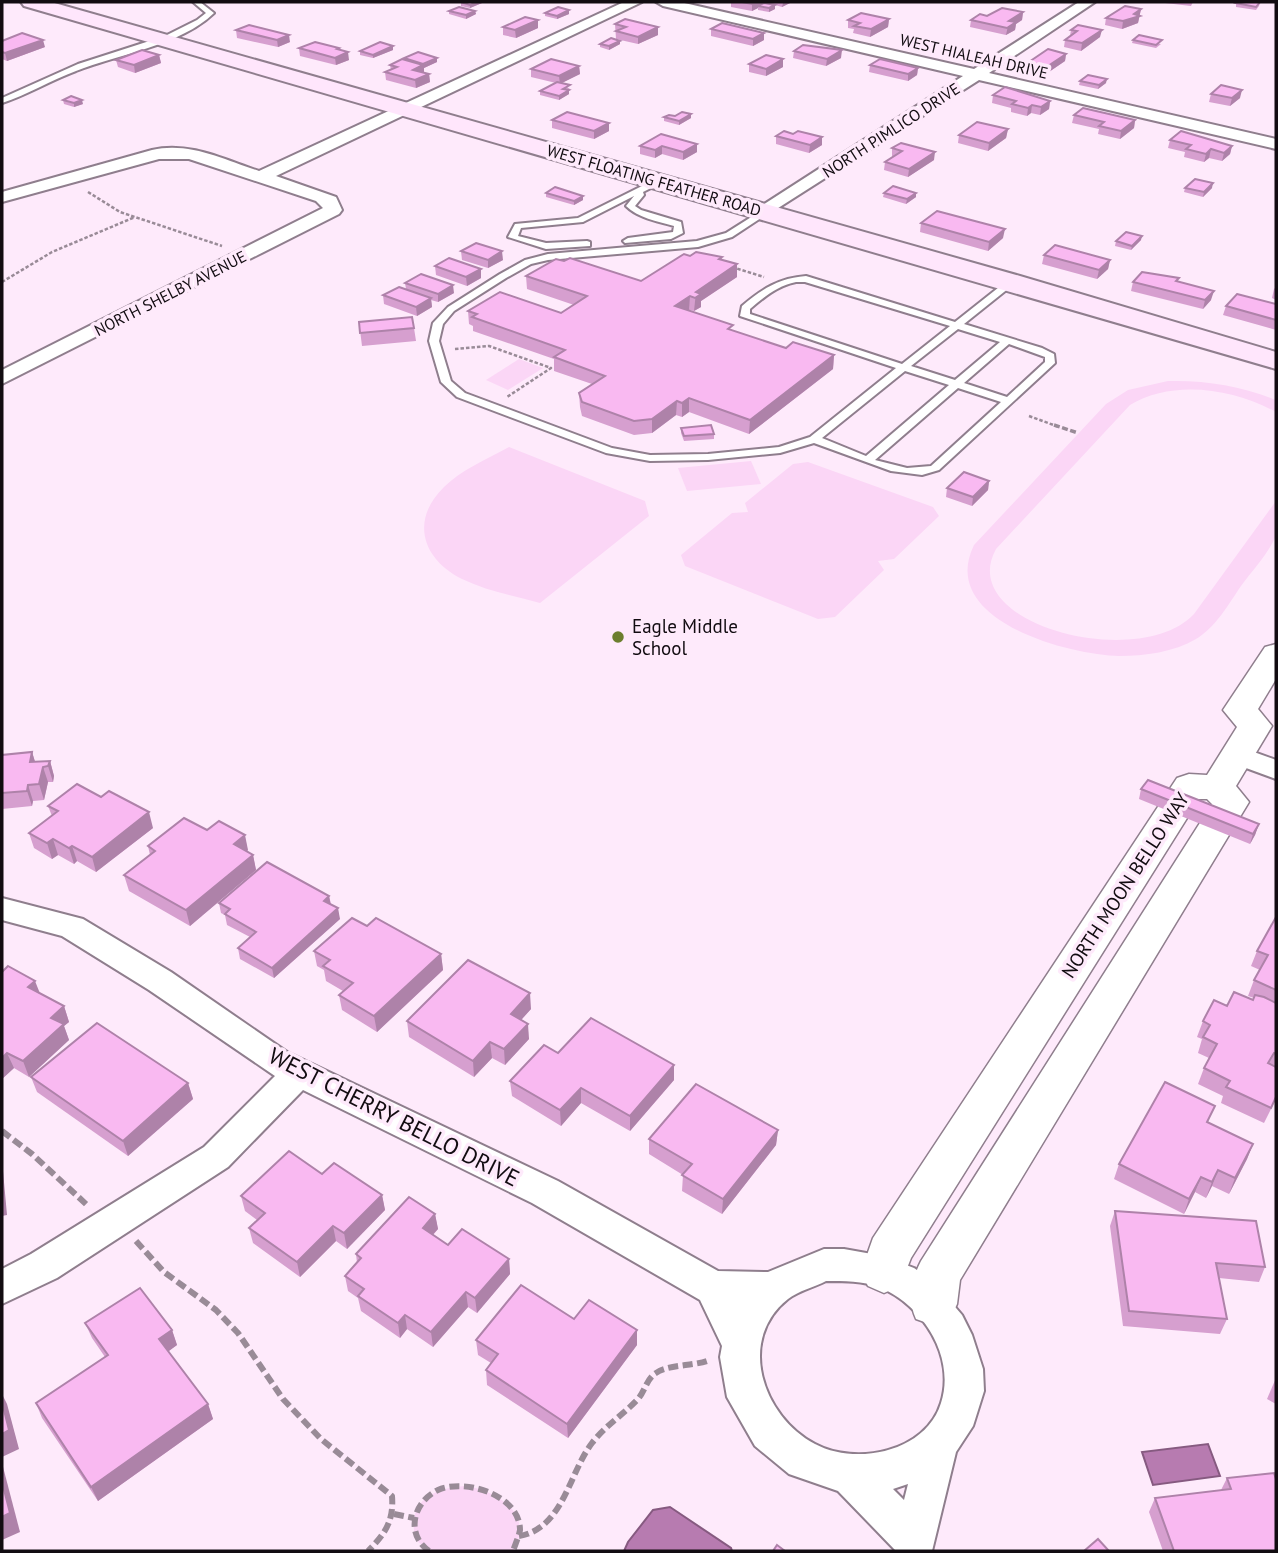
<svg xmlns="http://www.w3.org/2000/svg" width="1278" height="1553" viewBox="0 0 1278 1553" font-family="'PT Sans',sans-serif">
  <rect width="100%" height="100%" fill="#feeafb"/>
  <!-- green -->
  <g fill="#fbd6f6">
    <path d="M519,359L543,368L508,390L486,380Z"/>
    <path d="M1168,381C1206,380 1241,386 1276,400V412C1234,389 1173,379 1130,405L996,549C954,625 1140,672 1194,614L1276,501C1276,512 1278,529 1275,538C1267,555 1252,571 1241,586C1228,605 1216,627 1196,639C1174,652 1145,656 1119,656C1068,655 937,620 974,545L1106,404L1128,390Z"/>
    <path d="M509,447L645,501L649,516L540,603C514,596 487,591 462,579C422,559 410,520 444,487C461,470 487,459 509,447Z"/>
    <path d="M751,461L761,484L687,491L678,468Z"/>
    <path d="M808,462L933,507L939,516L894,559L878,561L884,570L835,617L818,619L685,566L681,555L732,513L748,512L745,503L793,464Z"/>
    <path d="M468,1486C499,1493 535,1514 513,1551H429L416,1540C405,1501 434,1487 468,1486Z"/>
  </g>
  <!-- water -->
  <g fill="#b77bb0" stroke="#865a80" stroke-width="2">
    <path d="M1208,1444L1220,1476L1153,1485L1142,1452Z"/>
    <path d="M670,1507L731,1548L732,1551H624L628,1542L653,1510Z"/>
  </g>
  <g fill="none" stroke-linecap="round" stroke-linejoin="round">
    <defs>
      <g id="service">
        <path d="M193,2H200L214,13C180,46 118,54 76,71C51,80 27,95 2,103V98L78,64L165,36L197,20L206,13Z"/>
        <path d="M658,178L661,179V183L643,192L644,195L635,206L641,210L681,222L683,233L671,239L625,243L623,241L628,238L673,232L674,226C657,221 638,218 626,206L634,196L583,222L521,228L518,236L546,243L587,241L590,242V246L546,249L508,237L515,224L578,218Z"/>
        <path d="M764,209L767,210V214L732,237L698,247L548,260L531,264L506,278L454,311L443,324L439,341L451,381L465,393L612,448L650,455L708,454L779,447L810,437L896,368L740,316L742,306C762,289 779,278 806,276L955,322L1008,280H1014V284L964,324L1042,348L1054,354L1055,363L939,470L922,475L891,471L814,443L780,453L708,460L650,461L606,453L457,397L441,382L429,341L433,323L448,307L500,274L525,260L548,254L697,241L726,233ZM796,282H805L950,326L902,364L750,314V309C764,297 777,286 796,282ZM958,329L1000,342L955,380L911,366ZM1009,344L1045,357V362L1007,397L964,383ZM905,371L949,385L866,456L822,438ZM958,388L1001,402L931,466L907,468L875,460Z"/>
      </g>
      <g id="minor">
        <path d="M624,2H642L276,176L336,197L342,210L339,214L2,384V370L323,208L316,201L189,159H159L2,202V192L152,150C189,141 225,160 259,171Z"/>
        <path d="M656,2H680L974,69L1079,2H1095L989,73L1276,139V149L979,80L764,217L755,212L758,208L963,76L663,6Z"/>
        <path d="M1237,746L1276,760V779L1227,761L1223,755L1227,749Z"/>
        <path d="M2,898L83,919L171,972L287,1052L558,1181L718,1271L768,1272L824,1249H844L883,1256L914,1268L933,1281L962,1315L972,1335L983,1369L984,1391L973,1426L956,1452L932,1551H896L838,1491L789,1474L755,1446L727,1397L720,1357L722,1346L700,1300L532,1203L303,1090L228,1167L57,1278L2,1304V1269L31,1254L204,1147L275,1076L149,990L62,936L2,920ZM826,1281C844,1281 863,1281 879,1287C923,1305 956,1357 941,1403C926,1452 856,1466 815,1444C763,1417 736,1340 788,1299C798,1291 815,1287 826,1281ZM908,1484L904,1500L893,1489Z"/>
      </g>
      <path id="tertiary" d="M1276,644V679L1258,709L1272,726L1236,786L1249,802L960,1280L957,1304L950,1319L933,1325L916,1319C907,1299 911,1281 921,1261L1212,804L1207,799H1199L911,1258L900,1286L884,1293L868,1286L861,1272L873,1238L1177,778L1189,774L1207,775L1237,727L1223,710L1265,647Z"/>
      <path id="secondary" d="M21,2H51L1020,276L1276,352V369L24,6Z"/>
    </defs>
    <!-- service casing -->
    <use href="#service" stroke="#8f7e8d" stroke-width="4"/>
    <!-- minor casing -->
    <use href="#minor" stroke="#8f7e8d" stroke-width="4"/>
    <!-- tertiary casing -->
    <use href="#tertiary" stroke="#8f7e8d" stroke-width="3"/>
    <!-- secondary casing -->
    <use href="#secondary" stroke="#8f7e8d" stroke-width="4"/>
    <!-- path-far2 -->
    <g stroke="#998b97" stroke-width="2.5" stroke-dasharray="3.5 2" stroke-linecap="butt">
      <path d="M88,192L120,212L222,246"/>
      <path d="M732,267L764,277"/>
      <path d="M2,282L52,252L135,217"/>
      <path d="M455,349L489,346L551,368L507,397"/>
      <path d="M1029,416L1059,427"/>
    </g>
    <!-- path-far1 -->
    <path stroke="#998b97" stroke-width="3.5" stroke-dasharray="6 2.5" stroke-linecap="butt" d="M1054,425L1078,433"/>
    <!-- path -->
    <g stroke="#998b97" stroke-width="6" stroke-dasharray="10 4.5" stroke-linecap="butt">
      <path d="M2,1131L32,1154L87,1205"/>
      <path d="M136,1241L164,1272L216,1310L238,1333L283,1399L321,1439L392,1496C394,1521 385,1534 368,1551"/>
      <path d="M394,1514L414,1518"/>
      <path d="M519,1536C563,1529 569,1473 592,1443C606,1425 623,1415 638,1399C645,1391 647,1378 656,1373C666,1365 692,1366 707,1361"/>
      <path d="M429,1551C405,1534 413,1502 438,1490C465,1478 520,1495 520,1530C519,1536 515,1545 513,1551"/>
    </g>
    <!-- service -->
    <use href="#service" fill="#fff" fill-rule="evenodd"/>
    <!-- minor -->
    <use href="#minor" fill="#fff" fill-rule="evenodd"/>
    <!-- tertiary -->
    <use href="#tertiary" fill="#fff" fill-rule="evenodd"/>
    <!-- secondary -->
    <use href="#secondary" fill="#ffe6fc" fill-rule="evenodd"/>
  </g>
  <!-- wall -->
  <g fill="#d69fcf">
    <path d="M461,2H482V3L470,8L461,6Z"/>
    <path d="M731,2H764L767,3L768,2H792L782,7L775,5V9L769,12L758,10V8L752,11L731,7Z"/>
    <path d="M1165,2H1193L1191,6L1165,3Z"/>
    <path d="M1260,2L1259,6L1256,10L1236,7V3Z"/>
    <path d="M1141,9L1138,23L1122,29L1105,25L1106,18Z"/>
    <path d="M569,10V14L557,19L545,16V13Z"/>
    <path d="M449,11H475L476,14L466,19L449,14Z"/>
    <path d="M1023,12L1022,20L1016,24L1015,30L1006,35L970,27L971,20L987,16Z"/>
    <path d="M889,19L888,27L870,37L853,33L854,29L848,28V20Z"/>
    <path d="M538,20V28L516,38L503,35V27Z"/>
    <path d="M615,24L658,27V35L638,44L616,39Z"/>
    <path d="M711,29L764,33V40L753,46L711,36Z"/>
    <path d="M236,30L290,42L278,47L237,38Z"/>
    <path d="M1071,30L1100,37L1081,51L1064,47L1065,40L1070,36Z"/>
    <path d="M1133,40L1161,44L1156,48L1132,43Z"/>
    <path d="M2,41L45,47L7,61L2,59Z"/>
    <path d="M620,41V44L609,50L600,47V44Z"/>
    <path d="M299,48L340,50L349,60L336,65L300,56Z"/>
    <path d="M393,50L373,58L360,55V51Z"/>
    <path d="M794,51L841,58L826,66L793,58Z"/>
    <path d="M1066,54L1065,61L1043,76L1025,72L1026,64Z"/>
    <path d="M159,55L161,63L135,73L118,67L116,60Z"/>
    <path d="M404,58H437V62L424,68V73L429,74L430,82L416,88L386,80L385,72L391,70L390,65L404,60Z"/>
    <path d="M749,64L783,67L766,76L749,72Z"/>
    <path d="M870,65L918,68L917,75L908,81L869,72Z"/>
    <path d="M579,66L580,74L561,83L570,89L569,90V94L559,100L540,95V91L556,83L531,77V69Z"/>
    <path d="M1080,81L1106,83L1098,89L1079,85Z"/>
    <path d="M1211,94L1240,98L1230,106L1209,102Z"/>
    <path d="M993,95L1050,101L1049,109L1040,115L1031,113L1027,116L1011,112V108L992,103Z"/>
    <path d="M63,100L83,104L74,107L64,104Z"/>
    <path d="M691,114V118L679,125L664,121V117Z"/>
    <path d="M1074,115L1135,120L1134,128L1120,139L1098,134L1099,129L1072,123Z"/>
    <path d="M552,120L609,131L594,139L552,128Z"/>
    <path d="M1008,129L1006,138L988,151L958,143L959,135Z"/>
    <path d="M776,136L822,145L809,153L776,144Z"/>
    <path d="M1170,140L1232,146L1230,154L1222,161L1209,158L1204,162L1184,157L1185,152L1168,148Z"/>
    <path d="M697,144V152L683,160L662,154L655,158L640,154V146Z"/>
    <path d="M892,148L934,160L908,177L884,170L885,162L893,157L892,156Z"/>
    <path d="M1185,188H1212L1203,197L1184,192Z"/>
    <path d="M546,193L583,196V200L574,205L546,197Z"/>
    <path d="M884,193H916V197L906,204L883,197Z"/>
    <path d="M921,223L1003,238L988,251L920,232Z"/>
    <path d="M1141,240L1131,250L1115,246L1116,241Z"/>
    <path d="M461,251L503,260L488,268L462,260Z"/>
    <path d="M1044,255L1110,260L1108,269L1097,279L1042,264Z"/>
    <path d="M690,256L722,257V260L737,264V277L701,301V307L694,311L689,310H688L733,331L786,348L834,355L833,369L749,434L689,412L682,417L676,415L652,433L634,435L582,416L580,407L579,393L592,384L554,371V359L473,331V326L469,324L468,311L561,313L574,305L527,289L526,276L641,281Z"/>
    <path d="M435,266L481,269V278L467,286L436,275Z"/>
    <path d="M1133,282L1211,300L1203,309L1131,291Z"/>
    <path d="M405,283L454,293L438,302L431,300L432,307L417,316L384,304L383,295L406,289Z"/>
    <path d="M1276,287V300L1272,298L1274,289Z"/>
    <path d="M1276,304V330L1223,315L1226,306Z"/>
    <path d="M359,322L414,328L416,341L362,346Z"/>
    <path d="M681,428L714,434V439L684,441L681,433Z"/>
    <path d="M989,481L988,490L972,506L946,497L947,488Z"/>
    <path d="M32,752L35,762L50,761L54,776L53,782H48L44,800L33,801L32,806L2,809V755Z"/>
    <path d="M1141,789L1259,824L1255,835L1250,844L1139,799Z"/>
    <path d="M48,806L153,828L96,872L77,861L74,864L58,855L52,859L34,848L29,833L52,816Z"/>
    <path d="M148,846L248,850L247,851L253,855L256,870L190,926L129,891L124,875L150,855Z"/>
    <path d="M329,896L331,904L340,919L274,978L240,959L238,948L250,937L227,925L225,915L221,913L219,903Z"/>
    <path d="M1276,917V1099L1264,1123L1221,1103L1223,1096L1198,1084L1204,1068L1209,1058L1198,1053L1202,1039L1197,1037L1203,1021L1227,1006L1253,1000L1254,998L1248,996L1254,980L1260,970L1251,966L1257,951Z"/>
    <path d="M367,926L441,954L443,970L377,1032L342,1010L339,995L343,991L326,981L324,970L317,966L314,951Z"/>
    <path d="M2,972L64,1006L69,1022L64,1026L69,1040L29,1077L14,1068L2,1079Z"/>
    <path d="M531,1009L521,1020L529,1039L505,1065L492,1058L474,1077L409,1037L407,1021Z"/>
    <path d="M558,1053L674,1080L630,1131L581,1103L561,1126L512,1096L510,1081Z"/>
    <path d="M31,1077L188,1083L193,1099L128,1156L37,1092Z"/>
    <path d="M1209,1123L1253,1144L1247,1159L1229,1194L1212,1186L1206,1198L1195,1192L1184,1214L1114,1179L1119,1164Z"/>
    <path d="M778,1130L776,1145L722,1214L682,1191L683,1175L649,1154V1139Z"/>
    <path d="M322,1174L382,1195L385,1210L347,1249L336,1241L300,1277L253,1243L249,1228L257,1220L245,1211L241,1196Z"/>
    <path d="M1115,1211L1265,1267L1259,1282L1219,1278L1227,1319L1220,1334L1123,1326L1110,1226Z"/>
    <path d="M435,1214L438,1229L433,1235L448,1245L509,1259L510,1274L477,1313L468,1307L433,1347L407,1329L400,1338L361,1311L358,1298L348,1291L345,1276L357,1263L356,1254Z"/>
    <path d="M574,1319L637,1330V1345L568,1438L487,1385L486,1370L491,1363L478,1355L476,1340Z"/>
    <path d="M85,1323L172,1330L177,1345L168,1351L208,1404L213,1419L98,1501L42,1418L36,1403L105,1357L92,1338Z"/>
    <path d="M1276,1378V1404L1267,1399Z"/>
    <path d="M1227,1478L1276,1551H1163L1149,1512L1155,1498L1221,1490Z"/>
  </g>
  <!-- shaded-wall -->
  <g fill="#ae82a9">
    <path d="M477,2H482V3L470,8V5Z"/>
    <path d="M756,2H764V5L758,6V8L752,11V4Z"/>
    <path d="M785,2H792L782,7L783,3Z"/>
    <path d="M775,5V9L769,12V8Z"/>
    <path d="M1141,9L1138,23L1122,29L1123,21Z"/>
    <path d="M569,10V14L557,19V16Z"/>
    <path d="M475,11L476,14L466,19V15Z"/>
    <path d="M1023,12L1022,20L1016,24L1015,30L1006,35L1009,21Z"/>
    <path d="M889,19L888,27L870,37L871,29Z"/>
    <path d="M538,20V28L516,38L515,30Z"/>
    <path d="M658,27V35L638,44V37Z"/>
    <path d="M1102,30L1100,37L1081,51L1082,43Z"/>
    <path d="M764,33V40L753,46V39Z"/>
    <path d="M289,35L290,42L278,47L277,40Z"/>
    <path d="M43,40L45,47L7,61L5,53Z"/>
    <path d="M620,41V44L609,50V46Z"/>
    <path d="M393,46V50L373,58V55Z"/>
    <path d="M339,48L340,55L348,52L349,60L336,65L335,58L337,49Z"/>
    <path d="M842,50L841,58L826,66L827,59Z"/>
    <path d="M1066,54L1065,61L1043,76L1045,68Z"/>
    <path d="M159,55L161,63L135,73L134,65Z"/>
    <path d="M437,58V62L424,68V73L413,70Z"/>
    <path d="M783,59V67L766,76V69Z"/>
    <path d="M579,66L580,74L560,84L559,76Z"/>
    <path d="M918,68L917,75L908,81V74Z"/>
    <path d="M429,74L430,82L416,88L415,80Z"/>
    <path d="M1107,79L1106,83L1098,89L1099,85Z"/>
    <path d="M569,90V94L559,100V96Z"/>
    <path d="M1242,90L1240,98L1230,106L1232,98Z"/>
    <path d="M82,100L83,104L74,107V103Z"/>
    <path d="M1050,101L1049,109L1040,115L1041,107Z"/>
    <path d="M1032,105L1031,113L1027,116L1028,108Z"/>
    <path d="M691,114V118L679,125V121Z"/>
    <path d="M1135,120L1134,128L1120,139L1121,131Z"/>
    <path d="M609,123V131L594,139V131Z"/>
    <path d="M1008,129L1006,138L988,151L989,143Z"/>
    <path d="M822,137V145L809,153L810,145Z"/>
    <path d="M697,144V152L683,160V152Z"/>
    <path d="M662,146V154L655,158V150Z"/>
    <path d="M1232,146L1230,154L1222,161L1224,153Z"/>
    <path d="M1211,149L1209,158L1204,162L1206,154Z"/>
    <path d="M935,152L934,160L908,177L909,169Z"/>
    <path d="M1213,183L1212,188L1203,197L1204,192Z"/>
    <path d="M916,193V197L906,204L907,199Z"/>
    <path d="M583,196V200L574,205V201Z"/>
    <path d="M1005,229L1003,238L988,251L989,242Z"/>
    <path d="M1142,236L1141,240L1131,250L1132,246Z"/>
    <path d="M502,251L503,260L488,268V260Z"/>
    <path d="M1110,260L1108,269L1097,279L1099,270Z"/>
    <path d="M737,264V277L701,301V307L694,311L696,292Z"/>
    <path d="M481,269V278L467,286L466,277Z"/>
    <path d="M453,285L454,293L438,302V294Z"/>
    <path d="M1214,291L1211,300L1203,309L1205,300Z"/>
    <path d="M690,296L689,310L675,319V306Z"/>
    <path d="M431,298L432,307L417,316L416,307Z"/>
    <path d="M834,355L833,369L749,434L750,420Z"/>
    <path d="M689,398V412L682,417V403Z"/>
    <path d="M677,401L676,415L652,433V419Z"/>
    <path d="M989,481L988,490L972,506L973,497Z"/>
    <path d="M32,752L37,768L30,762Z"/>
    <path d="M50,761L54,776L53,782L48,766Z"/>
    <path d="M43,767L48,782L44,800L39,784Z"/>
    <path d="M28,785L33,801L32,806L27,791Z"/>
    <path d="M149,812L153,828L96,872L92,857Z"/>
    <path d="M1259,824L1255,835L1250,844L1253,834Z"/>
    <path d="M245,835L248,850L237,860L234,844Z"/>
    <path d="M53,839L58,855L52,859L47,843Z"/>
    <path d="M72,846L77,861L74,864L69,848Z"/>
    <path d="M253,855L256,870L190,926L186,910Z"/>
    <path d="M329,896L331,906L324,901Z"/>
    <path d="M338,908L340,919L274,978L272,968Z"/>
    <path d="M441,954L443,970L377,1032L374,1016Z"/>
    <path d="M35,981L41,996L28,987Z"/>
    <path d="M530,993L531,1009L512,1030L511,1014Z"/>
    <path d="M64,1006L69,1022L64,1026L69,1040L29,1077L23,1061L51,1018Z"/>
    <path d="M528,1024L529,1039L505,1065L504,1049Z"/>
    <path d="M490,1042L492,1058L474,1077L473,1061Z"/>
    <path d="M7,1053L14,1068L2,1079V1058Z"/>
    <path d="M674,1065V1080L630,1131V1116Z"/>
    <path d="M188,1083L193,1099L128,1156L123,1141Z"/>
    <path d="M581,1088V1103L561,1126L560,1110Z"/>
    <path d="M778,1130L776,1145L722,1214L723,1199Z"/>
    <path d="M1253,1144L1247,1159L1229,1194L1235,1178Z"/>
    <path d="M2,1160L7,1215L2,1216Z"/>
    <path d="M1218,1170L1212,1186L1206,1198L1212,1182Z"/>
    <path d="M1201,1177L1195,1192L1184,1214L1189,1199Z"/>
    <path d="M382,1195L385,1210L347,1249L344,1233Z"/>
    <path d="M435,1214L438,1229L425,1243L423,1228Z"/>
    <path d="M333,1226L336,1241L300,1277L297,1262Z"/>
    <path d="M509,1259L510,1274L477,1313L475,1298Z"/>
    <path d="M466,1292L468,1307L433,1347L431,1332Z"/>
    <path d="M405,1315L407,1329L400,1338L398,1323Z"/>
    <path d="M172,1330L177,1345L165,1354L159,1339Z"/>
    <path d="M637,1330V1345L568,1438L567,1424Z"/>
    <path d="M2,1394L7,1404L19,1449L2,1457Z"/>
    <path d="M208,1404L213,1419L98,1501L91,1487Z"/>
    <path d="M2,1463L20,1532L2,1540Z"/>
  </g>
  <!-- building -->
  <g fill="#f9b9f1" stroke="#ae82a9" stroke-width="2">
    <path d="M461,2H477L470,5Z"/>
    <path d="M742,2H756L752,4Z"/>
    <path d="M1238,2H1260L1256,7L1236,3Z"/>
    <path d="M764,3L775,5L769,8L758,6Z"/>
    <path d="M1125,6L1141,9L1134,14L1140,16L1123,21L1106,18Z"/>
    <path d="M459,7L475,11L466,15L449,11Z"/>
    <path d="M558,7L569,10L557,16L545,13Z"/>
    <path d="M1002,8L1023,12L1009,21L1016,22L1007,28L971,20L980,14L987,16Z"/>
    <path d="M861,13L889,19L871,29L854,26L860,23L848,20Z"/>
    <path d="M525,17L538,20L515,30L503,27Z"/>
    <path d="M625,19L658,27L638,37L616,31L626,27L615,24Z"/>
    <path d="M722,23L764,33L753,39L711,29Z"/>
    <path d="M249,25L289,35L277,40L236,30Z"/>
    <path d="M1078,25L1102,30L1082,43L1065,40L1077,31L1071,30Z"/>
    <path d="M22,33L43,40L5,53L2,52V41Z"/>
    <path d="M1139,35L1162,40L1156,45L1133,40Z"/>
    <path d="M611,38L620,41L609,46L600,44Z"/>
    <path d="M315,42L339,48L337,49L348,52L335,58L299,48Z"/>
    <path d="M380,42L393,46L373,55L360,51Z"/>
    <path d="M803,45L842,50L827,59L794,51Z"/>
    <path d="M1048,49L1066,54L1045,68L1026,64Z"/>
    <path d="M142,50L159,55L134,65L116,60Z"/>
    <path d="M418,52L437,58L423,64L404,58Z"/>
    <path d="M766,55L783,59L766,69L749,64Z"/>
    <path d="M402,59L423,65L413,70L429,74L415,80L385,72L397,67L390,65Z"/>
    <path d="M551,59L579,66L559,76L531,69Z"/>
    <path d="M880,59L918,68L908,74L870,65Z"/>
    <path d="M1088,75L1107,79L1099,85L1080,81Z"/>
    <path d="M557,82L570,85L563,89L569,90L559,96L540,91Z"/>
    <path d="M1221,85L1242,90L1232,98L1211,94Z"/>
    <path d="M1005,87L1050,101L1041,107L1032,105L1028,108L1012,104L1016,101L993,95Z"/>
    <path d="M71,96L82,100L74,103L63,100Z"/>
    <path d="M1083,108L1135,120L1121,131L1099,126L1104,122L1074,115Z"/>
    <path d="M567,112L609,123L594,131L552,120Z"/>
    <path d="M682,112L691,114L679,121L664,117L669,115L675,116Z"/>
    <path d="M977,122L1008,129L989,143L959,135Z"/>
    <path d="M784,131L793,134L798,131L822,137L810,145L776,136Z"/>
    <path d="M1181,131L1232,146L1224,153L1211,149L1206,154L1186,149L1191,145L1170,140Z"/>
    <path d="M661,134L697,144L683,152L662,146L655,150L640,146Z"/>
    <path d="M901,143L935,152L909,169L885,162L902,151L892,148Z"/>
    <path d="M1195,179L1213,183L1204,192L1185,188Z"/>
    <path d="M893,186L916,193L907,199L884,193Z"/>
    <path d="M555,187L583,196L574,201L546,193Z"/>
    <path d="M937,211L1005,229L989,242L921,223Z"/>
    <path d="M1126,232L1142,236L1132,246L1116,241Z"/>
    <path d="M476,243L502,251L488,260L461,251Z"/>
    <path d="M1055,245L1110,260L1099,270L1044,255Z"/>
    <path d="M696,252L722,257L719,259L737,264L696,292L701,294L695,298L690,296L675,306L733,325L728,329L786,348L793,342L834,355L750,420L689,398L682,403L677,401L652,419L634,421L582,402L579,393L605,376L554,357L565,350L472,317L477,314L468,311L500,292L561,313L587,296L526,276L556,259L564,261L570,258L641,281L684,254L690,256Z"/>
    <path d="M449,258L481,269L466,277L435,266Z"/>
    <path d="M1142,272L1179,278L1176,281L1214,291L1205,300L1133,282Z"/>
    <path d="M421,274L453,285L438,294L405,283Z"/>
    <path d="M399,287L431,298L416,307L383,295Z"/>
    <path d="M1237,294L1276,304V320L1226,306Z"/>
    <path d="M412,317L414,328L360,333L359,322Z"/>
    <path d="M711,425L714,434L684,436L681,428Z"/>
    <path d="M964,472L989,481L973,497L947,488Z"/>
    <path d="M32,752L30,762L50,761L48,766L43,767L39,784L28,785L27,791L2,793V755Z"/>
    <path d="M1148,780L1259,824L1253,834L1141,789Z"/>
    <path d="M77,784L101,797L109,791L149,812L92,857L72,846L69,848L53,839L47,843L29,833L58,811L48,806Z"/>
    <path d="M184,818L207,830L219,821L245,835L234,844L253,855L186,910L124,875L155,851L148,846Z"/>
    <path d="M267,862L329,896L324,901L338,908L272,968L238,948L256,932L225,914L230,909L219,903Z"/>
    <path d="M1276,917V990L1254,980L1268,955L1257,951Z"/>
    <path d="M352,918L367,926L376,918L441,954L374,1016L339,995L353,983L323,966L330,960L314,951Z"/>
    <path d="M468,960L530,993L511,1014L528,1024L504,1049L490,1042L473,1061L407,1021Z"/>
    <path d="M8,966L35,981L28,987L64,1006L51,1018L64,1024L23,1061L7,1053L2,1058V972Z"/>
    <path d="M1234,992L1253,1000L1255,995L1264,997L1276,1003V1054L1274,1053L1268,1063L1276,1067V1097L1271,1108L1226,1087L1230,1081L1204,1068L1217,1044L1203,1037L1210,1025L1203,1021L1214,1000L1227,1006Z"/>
    <path d="M591,1018L674,1065L630,1116L581,1088L560,1110L510,1081L544,1045L558,1053Z"/>
    <path d="M97,1023L188,1083L123,1141L31,1077Z"/>
    <path d="M1165,1082L1215,1106L1207,1122L1253,1144L1235,1178L1218,1170L1212,1182L1201,1177L1189,1199L1119,1164Z"/>
    <path d="M696,1084L778,1130L723,1199L682,1175L692,1164L649,1139Z"/>
    <path d="M289,1151L322,1174L334,1163L382,1195L344,1233L333,1226L297,1262L249,1228L265,1213L241,1196Z"/>
    <path d="M409,1197L435,1214L423,1228L448,1245L462,1229L509,1259L475,1298L466,1292L431,1332L405,1315L398,1323L358,1296L364,1289L345,1276L361,1258L356,1254Z"/>
    <path d="M1115,1211L1256,1221L1265,1267L1216,1263L1227,1319L1129,1311Z"/>
    <path d="M521,1285L574,1319L589,1300L637,1330L567,1424L486,1370L498,1354L476,1340Z"/>
    <path d="M140,1288L172,1330L159,1339L208,1404L91,1487L36,1403L108,1355L85,1323Z"/>
    <path d="M2,1402L9,1430L2,1434Z"/>
    <path d="M1274,1473L1276,1479V1551H1174L1155,1498L1231,1489L1227,1478Z"/>
    <path d="M2,1482L10,1513L2,1517Z"/>
    <path d="M1098,1539L1109,1551H1084Z"/>
    <path d="M777,1545L785,1551H773Z"/>
  </g>
  <!-- markers -->
  <circle fill="#6c7e2e" stroke="#feeafb" stroke-width="2.5" cx="618" cy="637" r="7"/>
  <g text-anchor="middle" stroke-width="7" stroke-linejoin="round" paint-order="stroke">
    <!-- far-street labels -->
    <g font-size="16" fill="#120c11" stroke="#feeafb">
      <text transform="translate(974 56) rotate(13)" y="6">WEST HIALEAH DRIVE</text>
      <text transform="translate(891 130) rotate(-33)" y="6">NORTH PIMLICO DRIVE</text>
      <text transform="translate(654 180) rotate(16)" y="6">WEST FLOATING FEATHER ROAD</text>
      <text transform="translate(170 293) rotate(-27)" y="6">NORTH SHELBY AVENUE</text>
    </g>
    <!-- poi labels -->
    <g font-size="19" fill="#120c11" stroke="#feeafb" text-anchor="start">
      <text x="632" y="633">Eagle Middle<tspan x="632" dy="22">School</tspan></text>
    </g>
    <!-- street labels -->
    <g font-size="19" fill="#120c11" stroke="#feeafb">
      <text transform="translate(1125 885) rotate(-57)" y="7">NORTH MOON BELLO WAY</text>
    </g>
    <!-- near-street labels -->
    <g font-size="23" fill="#120c11" stroke="#feeafb">
      <text transform="translate(394 1117) rotate(27)" y="8">WEST CHERRY BELLO DRIVE</text>
    </g>
  </g>
  <!-- border -->
  <rect width="1278" height="1553" fill="none" stroke="#120c11" stroke-width="7"/>
</svg>
